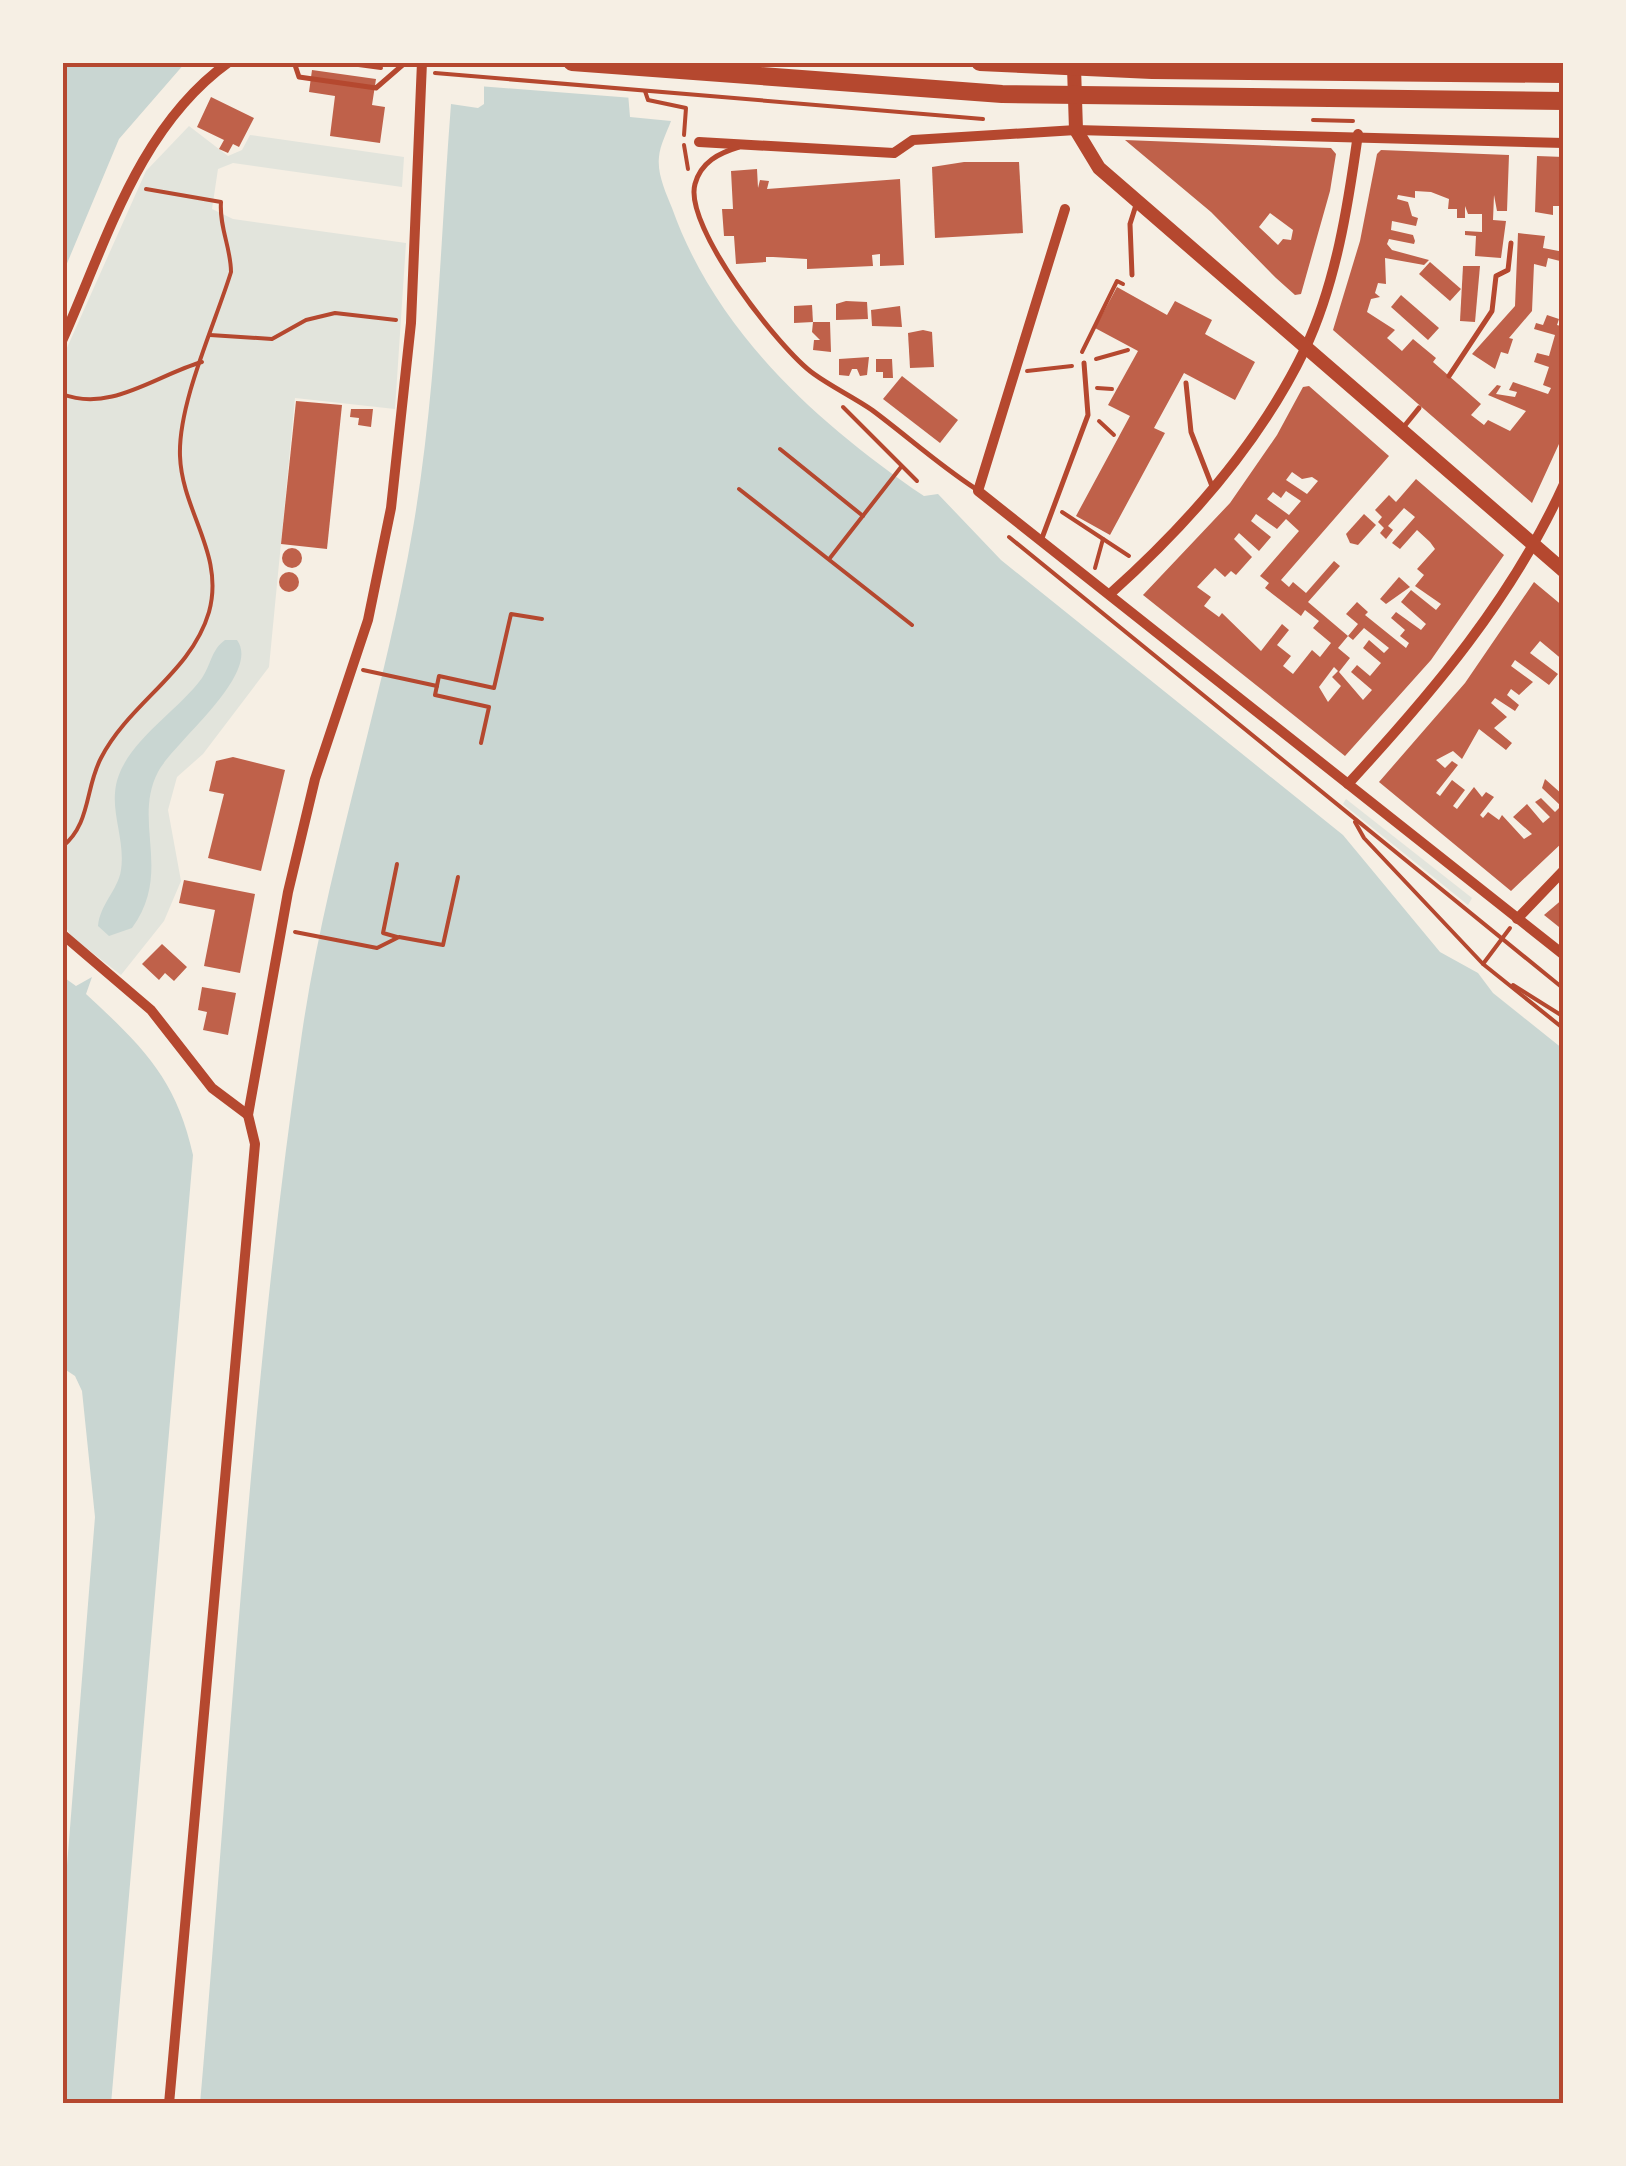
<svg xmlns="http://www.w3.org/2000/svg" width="1626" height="2166" viewBox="0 0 1626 2166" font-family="Ubuntu,sans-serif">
  <rect width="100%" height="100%" fill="#f6efe4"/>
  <!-- green -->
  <g fill="#e2e4dc">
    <path d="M189,126L228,156L242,150L250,135L404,157L402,187L233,163L218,169L212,209L233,219L406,243L395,409L295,398L269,667L203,754L177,777L168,810L181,881L164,921L121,975L72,937L63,923L62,359L146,171Z"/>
    <path d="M1346,799L1472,898L1468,905L1343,804Z"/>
  </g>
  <!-- water -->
  <g fill="#c9d6d2">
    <path d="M63,62L185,63L119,139L63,273Z"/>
    <path d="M484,63L628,93L630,117L671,121C667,132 660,145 659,157C657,174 666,193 672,208C716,332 818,424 924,496L938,494L1001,560L1343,835L1440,952L1478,973L1493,993L1563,1049V2103L200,2104C231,1747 250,1387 302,1033C327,863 384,698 413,528C437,388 440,245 451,104L478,108L484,104Z"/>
    <path d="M225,640H237C262,674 173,743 158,772C132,822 173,872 132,928L109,936L98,926C100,904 118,890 121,870C125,843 113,818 115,793C118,746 176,714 202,678C211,665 211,650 225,640Z"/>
    <path d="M62,976L76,986L92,977L86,994C142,1046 176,1078 193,1155L111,2104L62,2103L63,1915L95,1517L82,1391L75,1376L63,1368Z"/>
  </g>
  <!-- pier -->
  <path fill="#f6efe4" d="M480,63H637L633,98L478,86Z"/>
  <!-- building -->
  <g fill="#bf614a" fill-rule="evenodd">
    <path d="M312,70L376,79L372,105L385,107L380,143L330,136L335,96L309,92Z"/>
    <path d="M211,97L254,118L239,147L233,144L228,153L219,149L224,140L197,127Z"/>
    <path d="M1125,140L1331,148L1336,154L1330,191L1301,294L1295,295L1276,278L1211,212ZM1270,213L1293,230L1291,240L1283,239L1278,245L1259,227Z"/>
    <path d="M1381,150L1509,155L1507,211H1497L1494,195L1493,220L1506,221L1501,258L1475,256L1476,236L1465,235V231L1482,232V214H1468L1465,206V218H1457V209H1448L1449,199L1431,192L1415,191V198L1398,195L1397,199L1408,202L1412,216L1418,218L1416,226L1392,221L1391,230L1413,235L1415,241L1414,244L1389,239L1387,244L1392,250L1429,260L1424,265L1385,258L1386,284L1378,283L1375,293L1380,297L1371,299L1367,312L1395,330L1387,338L1402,351L1413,339L1436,358L1433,362L1481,404L1471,415L1484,425L1488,420L1510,431L1526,411L1488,395L1497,385L1501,386L1496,394L1515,397L1517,392L1509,390L1513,382L1548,394L1551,388L1543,385L1549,367L1534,362L1537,353L1549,356L1555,335L1534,329L1536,323L1543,325L1547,315L1559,319L1557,325L1564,327V433L1532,503L1333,330L1360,241L1377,154Z"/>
    <path d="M1537,156L1564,157V206H1553V215L1535,212Z"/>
    <path d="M964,162H1019L1023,233L935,238L932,167Z"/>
    <path d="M757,169L758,188L760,180L769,181L767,189L900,179L904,265L880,266V254L872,255L873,266L807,269V259L773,257H766V262L736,264L734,236H724L722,209H733L731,171Z"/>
    <path d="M1518,233L1545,236L1543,248L1564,252V262L1548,258L1546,267L1534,264L1532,311L1509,338L1513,339L1508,354L1501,352L1495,369L1472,354L1515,306Z"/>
    <path d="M1430,262L1461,289L1450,301L1419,274Z"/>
    <path d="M1463,266H1480L1475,322L1460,321Z"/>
    <path d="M1117,287L1167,315L1175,301L1212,320L1205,334L1255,362L1235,400L1184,373L1154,428L1165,433L1110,535L1076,516L1130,416L1108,405L1138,351L1095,328Z"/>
    <path d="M1401,295L1439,328L1428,340L1391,307Z"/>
    <path d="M846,301L867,302L868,319L836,320V304Z"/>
    <path d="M812,305L813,322L794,323V306Z"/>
    <path d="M900,306L902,327L872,326L871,310Z"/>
    <path d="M813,322H830L831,352L813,350L814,340H820L812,332Z"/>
    <path d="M923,330L932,332L934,367L910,368L908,333Z"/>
    <path d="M869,357L867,375L860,376L857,369H852L849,376L839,375V359Z"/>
    <path d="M876,359H892L893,378H883V372H876Z"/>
    <path d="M902,376L958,420L940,443L883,399Z"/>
    <path d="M1309,386L1389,456L1281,580L1289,587L1293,582L1306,593L1334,561L1340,566L1308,602L1348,636L1338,648L1350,658L1339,672L1363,700L1372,690L1351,672L1357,665L1370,676L1381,663L1363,648L1369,640L1384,653L1389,648L1364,628L1353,640L1348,636L1358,624L1346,614L1357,602L1368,612L1365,615L1406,648L1409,643L1400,636L1405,630L1391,618L1396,612L1421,630L1426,624L1401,602L1411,590L1436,610L1441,604L1415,586L1424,575L1417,569L1435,549L1430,542L1417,530L1400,549L1392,543L1415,517L1404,508L1388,526L1393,530L1386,539L1380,533L1384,528L1378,522L1382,517L1375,510L1389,495L1396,502L1416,479L1504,555L1431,660L1345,756L1143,595L1230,503L1277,435L1303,387ZM1292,472L1302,479L1312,477L1318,481L1307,494L1286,480ZM1286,491L1301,501L1289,515L1267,499L1273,492L1281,498ZM1256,514L1277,529L1286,519L1299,531L1260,576L1269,583L1265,588L1301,616L1305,610L1319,621L1313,628L1331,643L1320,657L1312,650L1293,674L1283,666L1291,656L1277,645L1289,630L1282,624L1261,651L1222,613L1219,617L1204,606L1211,597L1197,587L1215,568L1225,577L1231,571L1236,575L1252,557L1234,539L1239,533L1259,551L1271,537L1251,521ZM1334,667L1338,671L1332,677L1341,686L1328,702L1319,687Z"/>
    <path d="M296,401L342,405L327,549L281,544Z"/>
    <path d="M351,409H373L371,427L358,425L359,418L350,417Z"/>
    <path d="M1364,514L1376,525L1358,545L1350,543L1346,534Z"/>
    <circle cx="292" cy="558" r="10"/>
    <circle cx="289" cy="582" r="10"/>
    <path d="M1399,577L1410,587L1386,604L1380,599Z"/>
    <path d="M1534,582L1564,607V661L1540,641L1530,653L1558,674L1549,685L1515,660L1511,666L1533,682L1519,695L1511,689L1507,695L1519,705L1515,711L1495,698L1491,703L1507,717L1494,728L1512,743L1506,750L1479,729L1462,759L1453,751L1436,760L1445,768L1452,761L1458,765L1436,793L1440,796L1452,780L1465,790L1453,806L1457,809L1474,787L1482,797L1486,792L1494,797L1480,815L1483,818L1488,812L1499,820L1502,815L1524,839L1532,834L1513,817L1527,804L1543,823L1550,817L1535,802L1541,798L1555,812L1561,806L1542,788L1545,779L1563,795L1564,841L1511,891L1379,782L1465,683Z"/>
    <path d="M233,757L285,770L261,871L208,858L224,794L209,791L216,761Z"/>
    <path d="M184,880L255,894L240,973L204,966L215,910L179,903Z"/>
    <path d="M1564,898V931L1544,915Z"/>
    <path d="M162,944L187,967L174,981L165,973L159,980L142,964Z"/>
    <path d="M202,987L236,993L228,1035L203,1030L207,1012L198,1010Z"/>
  </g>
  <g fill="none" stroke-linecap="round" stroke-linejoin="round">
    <!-- path -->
    <g stroke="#b5482f" stroke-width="4">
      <path d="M336,62L381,68"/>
      <path d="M435,73L983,119"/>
      <path d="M645,91L648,100L686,108L684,135"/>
      <path d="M1313,120L1353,121"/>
      <path d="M684,145L688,169"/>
      <path d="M210,335L272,339L306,320L335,313L396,320"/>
      <path d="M1082,352L1117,281L1123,284"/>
      <path d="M1096,359L1128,350"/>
      <path d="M1027,371L1072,366"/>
      <path d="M1097,388L1112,389"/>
      <path d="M62,394C111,413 156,375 202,362"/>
      <path d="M843,407L917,481"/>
      <path d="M1099,421L1114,435"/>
      <path d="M780,449L863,516"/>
      <path d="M739,489L912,625"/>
      <path d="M1062,512L1129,556"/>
      <path d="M1009,537L1564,989"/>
      <path d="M830,558L901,467"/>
      <path d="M1095,568L1103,539"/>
      <path d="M363,670L437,686"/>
      <path d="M481,743L489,707L435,695L439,676L494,688L511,614L542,619"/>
      <path d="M1355,822L1364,838L1483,964L1564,1029"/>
      <path d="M62,847C91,824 85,788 101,758C130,702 191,673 209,612C225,554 182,512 180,456C178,403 215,324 231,272C231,248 219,227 221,202L146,189"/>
      <path d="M397,864L383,933L397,937"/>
      <path d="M295,932L377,948L399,937L443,945L458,877"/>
      <path d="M1483,964L1510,928"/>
      <path d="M1513,985L1564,1017"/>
    </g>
    <!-- service -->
    <g stroke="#b5482f" stroke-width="5">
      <path d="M294,62L299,77L376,88L406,62"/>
      <path d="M739,147C719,153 701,162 695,184C683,226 780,350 814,374C832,387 853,397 872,410C907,436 939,465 976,489"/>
      <path d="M1132,275L1130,224L1136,205"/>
      <path d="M1449,376L1492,311L1496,276L1508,270L1511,243"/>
      <path d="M1186,383L1191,432L1212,486"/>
      <path d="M1402,429L1419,408"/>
      <path d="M1042,538L1088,415L1084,363"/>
    </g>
    <!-- minor -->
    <g stroke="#b5482f" stroke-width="10">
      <path d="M699,142L894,153L913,140L1076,130L1564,143"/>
      <path d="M1065,209L978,491L1564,955"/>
      <path d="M62,341C106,243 138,127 229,62"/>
      <path d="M1111,593C1188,524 1260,443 1305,349C1336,283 1348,206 1358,134"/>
      <path d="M1348,784C1432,693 1512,599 1564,484"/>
      <path d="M1517,919L1564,870"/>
      <path d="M62,934L151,1010L212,1088L248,1115"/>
      <path d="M169,2104L255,1144L248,1115L288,892L315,779L368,620L391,508L411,323L422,62"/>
    </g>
    <!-- tertiary -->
    <path stroke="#b5482f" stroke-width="14" d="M1074,67L1076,130L1099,168L1564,571"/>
    <!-- primary -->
    <g stroke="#b5482f" stroke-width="18">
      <path d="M572,62L1002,94L1564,101"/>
      <path d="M980,62L1152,70L1564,74"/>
    </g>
  </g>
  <!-- border -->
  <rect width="1626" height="2166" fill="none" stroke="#f6efe4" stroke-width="130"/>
  <rect x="65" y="65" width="1496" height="2036" fill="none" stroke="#b5482f" stroke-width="4"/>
</svg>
